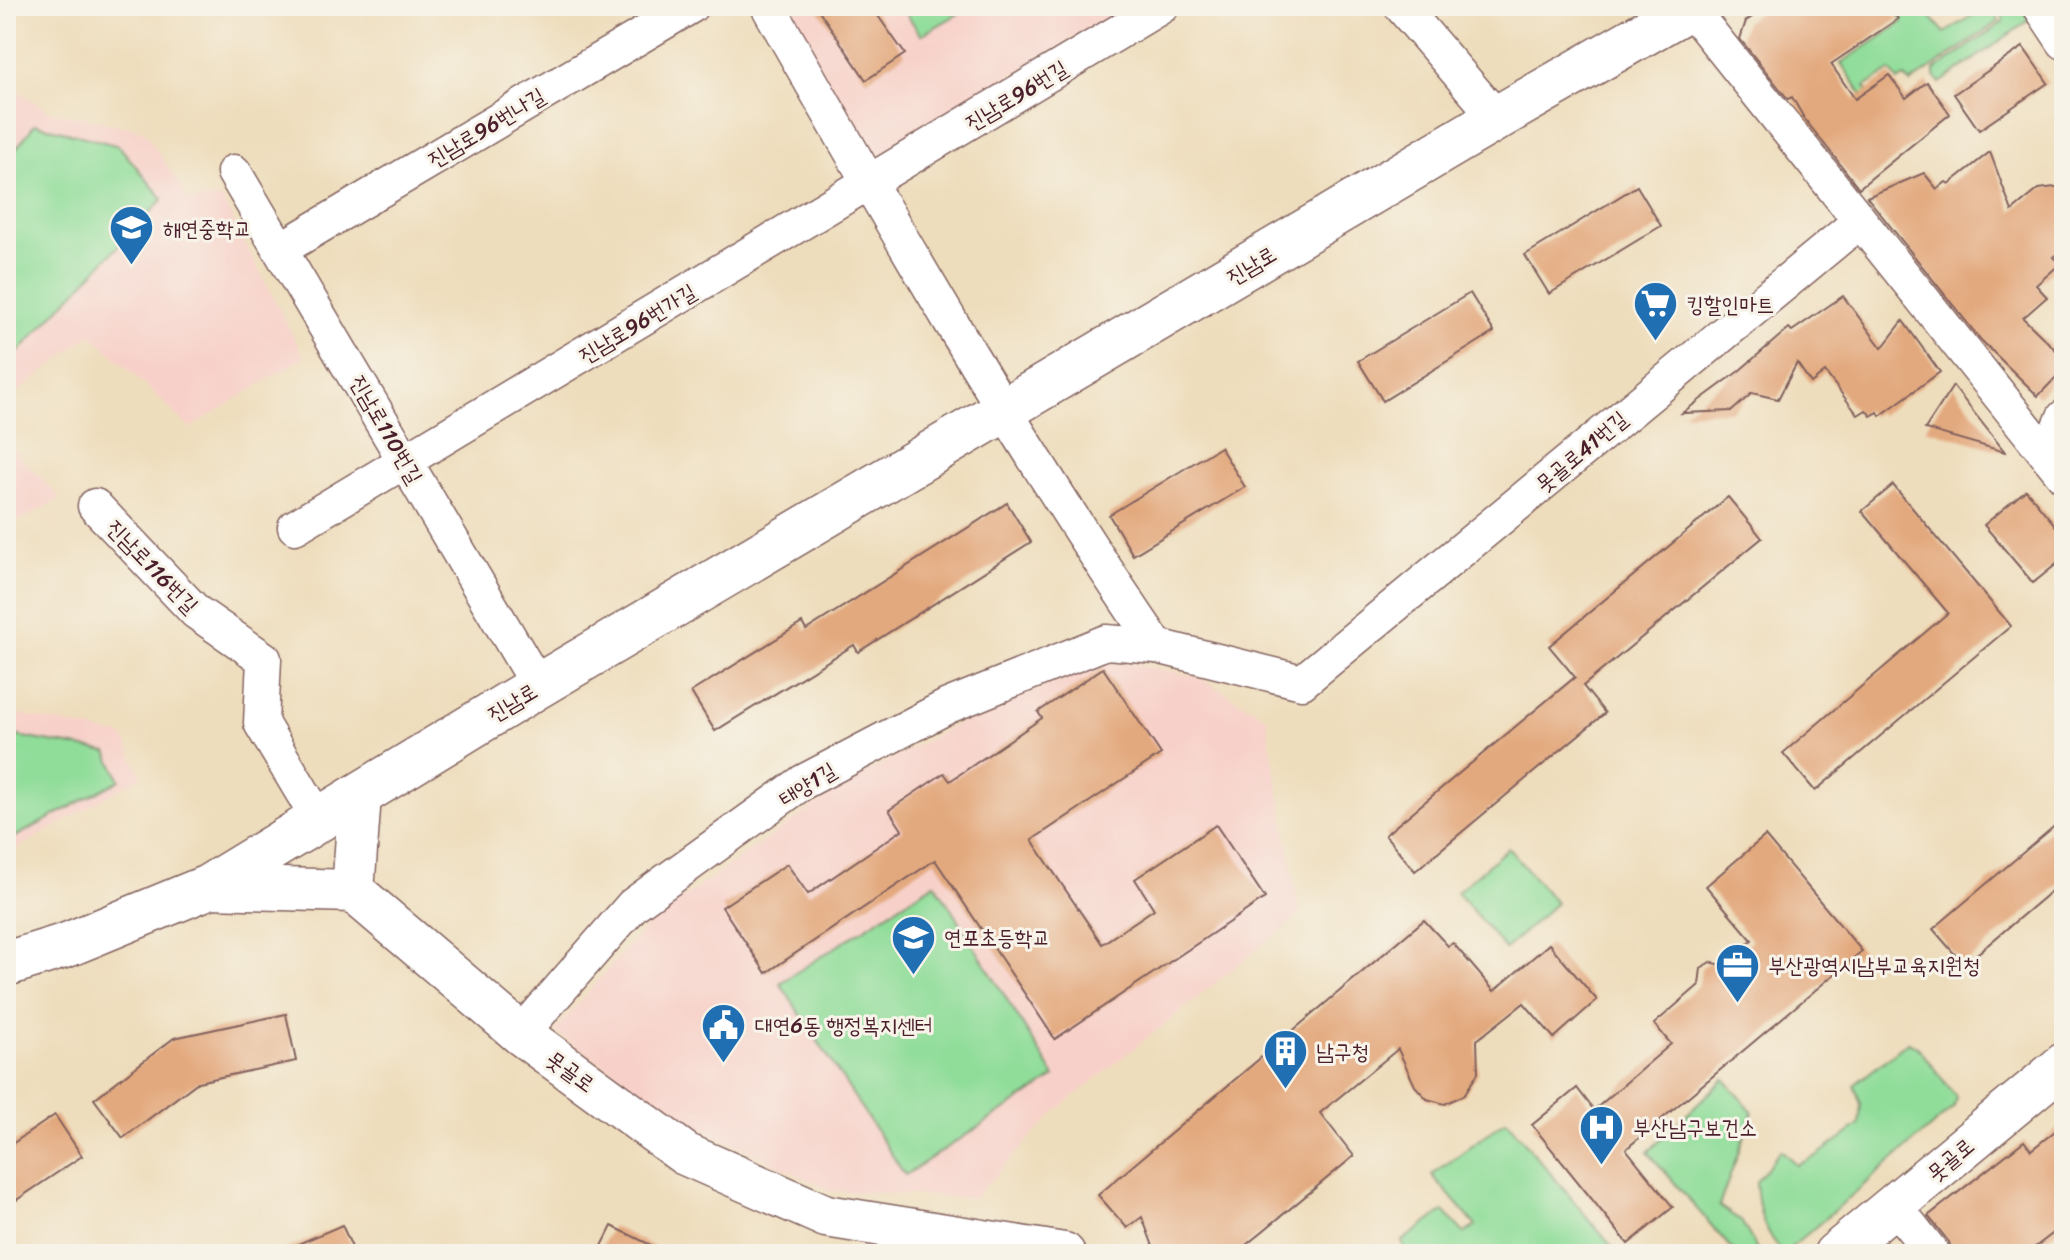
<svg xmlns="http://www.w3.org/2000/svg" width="2070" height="1260" viewBox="0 0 2070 1260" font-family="Sriracha,'Poor Story',sans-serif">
  <rect width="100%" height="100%" fill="#f7f3e8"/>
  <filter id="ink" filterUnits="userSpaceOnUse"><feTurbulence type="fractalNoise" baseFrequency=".0125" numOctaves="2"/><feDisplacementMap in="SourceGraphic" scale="16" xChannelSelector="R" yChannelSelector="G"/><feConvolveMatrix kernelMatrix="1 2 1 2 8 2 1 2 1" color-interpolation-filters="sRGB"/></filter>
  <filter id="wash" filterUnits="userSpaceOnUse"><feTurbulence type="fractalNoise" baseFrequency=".006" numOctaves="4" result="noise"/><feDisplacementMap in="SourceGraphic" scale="32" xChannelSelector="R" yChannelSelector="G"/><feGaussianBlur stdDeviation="1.8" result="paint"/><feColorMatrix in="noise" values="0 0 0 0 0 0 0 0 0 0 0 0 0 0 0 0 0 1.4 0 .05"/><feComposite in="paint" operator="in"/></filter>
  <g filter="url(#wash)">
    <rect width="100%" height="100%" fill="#eeddbc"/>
    <!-- built -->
    <g fill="#f7d1c9">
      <path d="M777,6H1127L868,161Z"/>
      <path d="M6,83L48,111L143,130L190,200L222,199L304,357L190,428L91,334L6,402Z"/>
      <path d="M6,442L61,499L6,527Z"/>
      <path d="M1110,660L1198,676L1266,717L1300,915L1056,1111L974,1198L832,1191L687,1122L554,1031L650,921L846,783L968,718Z"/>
      <path d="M6,711L123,736L142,776L6,855Z"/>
    </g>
    <!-- green -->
    <g fill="#90dd9a" stroke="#6d7e62" stroke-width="2">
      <path d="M901,6H972L921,35Z"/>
      <path d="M1893,6H1921L1945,33L1982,9V6H1993L1999,21L1910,83L1904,77L1898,81L1890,71L1865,87L1873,99L1868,103L1841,63L1903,22Z"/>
      <path d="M1998,6H2020L2029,18L2028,21L1940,83L1935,76V70L2003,22V15Z"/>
      <path d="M35,124L119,146L163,199L6,365V162Z"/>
      <path d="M6,734L107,752L120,780L6,842Z"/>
      <path d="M1508,848L1556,903L1505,949L1457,892Z"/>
      <path d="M935,883L1055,1077L905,1175L780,983Z"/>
      <path d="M1908,1042L1917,1046L1956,1097L1954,1107L1784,1254C1763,1234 1758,1210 1756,1182L1781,1150L1797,1165L1815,1157L1859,1125L1861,1104L1854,1085Z"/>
      <path d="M1724,1079L1753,1112L1719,1206L1741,1221L1760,1254H1736L1648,1152Z"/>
      <path d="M1506,1120L1618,1254H1406L1402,1241L1444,1211L1464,1233L1476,1226L1432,1175Z"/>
    </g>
    <g id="blocks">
      <!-- building -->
      <g fill="#e3a97e">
        <path d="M816,6H871L905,54L866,80Z"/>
        <path d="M1769,6H1889L1898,19L1831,64L1855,99L1889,75L1906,98L1927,82L1950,114L1859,188L1804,118L1792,97L1788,99L1740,39L1746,21Z"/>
        <path d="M2023,47L2048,83L1979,130L1954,94Z"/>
        <path d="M1990,152L2012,211L2039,189L2064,186V248L2053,257L2060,264L2036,285L2047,297L2023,318L2064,358V369L2038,396L1981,340L1867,197L1924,173L1937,189L1946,182L1949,184Z"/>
        <path d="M1637,186L1661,226L1549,294L1525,255Z"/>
        <path d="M1470,293L1494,332L1383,401L1358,361Z"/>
        <path d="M1843,296L1882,348L1903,321L1940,372L1880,416L1878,412L1871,416L1866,410L1858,415L1825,372L1811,383L1797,363L1778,399L1752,393L1732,411L1682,413L1739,371L1789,328L1792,331Z"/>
        <path d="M1953,386L2005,452L1925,429Z"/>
        <path d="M1220,447L1245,487L1133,555L1109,515Z"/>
        <path d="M1893,485L2011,626L1815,791L1783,753L1948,613L1862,511Z"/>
        <path d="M2026,490L2064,536V558L2033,583L1984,525Z"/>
        <path d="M1728,497L1762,538L1583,686L1605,713L1415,871L1385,835L1575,677L1549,646Z"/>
        <path d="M1007,503L1031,542L858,652L854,645L715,731L691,692L802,623L806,630Z"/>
        <path d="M1103,668L1161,754L1032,840L1102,944L1154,909L1135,879L1216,825L1265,898L1055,1039L935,860L766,973L722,907L787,864L808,894L902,830L889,810L944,773L950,781L1042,718L1038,712Z"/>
        <path d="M2064,818V880L1964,965L1933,929Z"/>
        <path d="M1765,836L1862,951L1626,1149L1673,1207L1628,1244L1532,1125L1577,1088L1594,1110L1671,1044L1654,1024L1699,985L1701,968L1710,962L1722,965L1752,940L1706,886Z"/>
        <path d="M1424,920L1448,946L1453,943L1494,991L1549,944L1597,1000L1554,1038L1524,1003L1477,1040L1478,1073L1464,1095L1445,1104L1427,1099L1415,1086L1398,1049L1320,1113L1354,1156L1235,1254H1156L1142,1217L1127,1228L1098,1195Z"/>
        <path d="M286,1014L296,1061L198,1082L123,1138L94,1099L174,1038Z"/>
        <path d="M55,1115L82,1156L6,1207V1148Z"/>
        <path d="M2064,1124V1225L2026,1254H1953L1949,1242L1928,1216L2024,1141L2031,1150Z"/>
        <path d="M342,1225L355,1254H275Z"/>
        <path d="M612,1226L669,1254H598Z"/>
      </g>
    </g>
  </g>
  <g filter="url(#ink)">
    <use href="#blocks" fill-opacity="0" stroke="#83625e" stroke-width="2"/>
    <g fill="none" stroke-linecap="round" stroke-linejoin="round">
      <defs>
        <g id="minor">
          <path d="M768,6C891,223 1016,440 1157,646L1302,682L1860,221"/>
          <path d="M1401,6L1497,118"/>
          <path d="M2040,6L2064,42"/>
          <path d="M1690,8L2064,476"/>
          <path d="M234,172L538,686"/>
          <path d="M281,249L691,6"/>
          <path d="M2048,456L2064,417"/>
          <path d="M95,506L196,612L264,659L261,723L319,820"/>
          <path d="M295,527L1162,6"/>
          <path d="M521,1034L633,905L803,782L948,706L1106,642L1157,646"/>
          <path d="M1894,1205L1933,1254"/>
        </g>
        <g id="tertiary">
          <path d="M208,887L353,891L521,1034L685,1154L826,1216L1064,1254"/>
          <path d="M353,891L360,795"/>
          <path d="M1835,1254L2064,1064"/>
        </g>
        <path id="secondary" d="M6,964L67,945L208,887L538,686L1497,118L1692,6"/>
      </defs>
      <!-- minor casing -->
      <use href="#minor" stroke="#83625e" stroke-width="37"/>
      <!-- tertiary casing -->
      <use href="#tertiary" stroke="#83625e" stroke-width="45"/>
      <!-- secondary casing -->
      <use href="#secondary" stroke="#83625e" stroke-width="47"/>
      <!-- minor -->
      <use href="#minor" stroke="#fff" stroke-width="34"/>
      <!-- tertiary -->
      <use href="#tertiary" stroke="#fff" stroke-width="42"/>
      <!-- secondary -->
      <use href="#secondary" stroke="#fff" stroke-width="44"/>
    </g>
  </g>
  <!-- icons -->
  <defs>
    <symbol id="school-pin" viewBox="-11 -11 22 30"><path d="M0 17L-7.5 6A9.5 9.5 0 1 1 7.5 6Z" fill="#1f6fb2" stroke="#f7f3e8"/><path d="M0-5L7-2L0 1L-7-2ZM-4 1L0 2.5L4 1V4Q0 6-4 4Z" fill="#fff"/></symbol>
    <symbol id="supermarket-pin" viewBox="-11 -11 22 30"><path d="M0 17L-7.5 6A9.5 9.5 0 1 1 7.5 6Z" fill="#1f6fb2" stroke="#f7f3e8"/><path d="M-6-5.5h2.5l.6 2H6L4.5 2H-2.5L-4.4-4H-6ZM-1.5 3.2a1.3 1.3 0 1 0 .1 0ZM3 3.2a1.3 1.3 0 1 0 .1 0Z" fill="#fff"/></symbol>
    <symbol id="office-pin" viewBox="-11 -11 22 30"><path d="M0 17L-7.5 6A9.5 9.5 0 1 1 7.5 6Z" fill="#1f6fb2" stroke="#f7f3e8"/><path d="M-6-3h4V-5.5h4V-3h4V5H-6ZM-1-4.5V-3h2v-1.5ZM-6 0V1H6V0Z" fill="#fff"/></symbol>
    <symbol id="civic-pin" viewBox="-11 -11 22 30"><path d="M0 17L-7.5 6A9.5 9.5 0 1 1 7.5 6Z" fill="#1f6fb2" stroke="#f7f3e8"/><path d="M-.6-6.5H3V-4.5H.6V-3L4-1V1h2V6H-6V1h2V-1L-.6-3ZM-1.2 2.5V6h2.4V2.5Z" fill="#fff"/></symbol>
    <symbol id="building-pin" viewBox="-11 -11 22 30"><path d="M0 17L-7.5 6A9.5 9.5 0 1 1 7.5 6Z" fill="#1f6fb2" stroke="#f7f3e8"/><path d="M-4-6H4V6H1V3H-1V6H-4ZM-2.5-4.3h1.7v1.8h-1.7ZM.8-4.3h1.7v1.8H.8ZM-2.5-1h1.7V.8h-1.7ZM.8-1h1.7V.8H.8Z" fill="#fff"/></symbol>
    <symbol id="hospital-pin" viewBox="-11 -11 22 30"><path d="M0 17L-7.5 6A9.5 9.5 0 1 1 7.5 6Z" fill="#1f6fb2" stroke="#f7f3e8"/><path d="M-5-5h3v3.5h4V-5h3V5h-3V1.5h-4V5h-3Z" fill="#fff"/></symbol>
  </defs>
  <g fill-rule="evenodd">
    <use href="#school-pin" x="106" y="202" width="51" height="69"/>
    <use href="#supermarket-pin" x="1630" y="278" width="51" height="69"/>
    <use href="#school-pin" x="888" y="912" width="51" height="69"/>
    <use href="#office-pin" x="1712" y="940" width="51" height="69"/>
    <use href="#civic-pin" x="698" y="1000" width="51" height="69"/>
    <use href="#building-pin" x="1260" y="1026" width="51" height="69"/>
    <use href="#hospital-pin" x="1576" y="1102" width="51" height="69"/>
  </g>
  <g text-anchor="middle" stroke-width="6" stroke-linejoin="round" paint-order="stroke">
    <!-- street labels -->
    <g font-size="22" fill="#4a1f2b" stroke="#f7f3e8">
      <text transform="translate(1016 95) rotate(-31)" y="8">진남로96번길</text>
      <text transform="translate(486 127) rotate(-31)" y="8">진남로96번나길</text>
      <text transform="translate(1251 265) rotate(-31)" y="8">진남로</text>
      <text transform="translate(637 323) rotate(-31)" y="8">진남로96번가길</text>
      <text transform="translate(387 429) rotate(60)" y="8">진남로110번길</text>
      <text transform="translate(1581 451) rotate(-40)" y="8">못골로41번길</text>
      <text transform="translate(153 566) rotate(46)" y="8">진남로116번길</text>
      <text transform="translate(512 702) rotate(-31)" y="8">진남로</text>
      <text transform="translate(807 784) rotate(-32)" y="8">태양1길</text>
      <text transform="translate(571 1071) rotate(36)" y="8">못골로</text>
      <text transform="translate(1950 1159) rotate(-40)" y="8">못골로</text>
    </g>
    <!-- poi labels -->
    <g font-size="22" fill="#4a1f2b" stroke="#f7f3e8" text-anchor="start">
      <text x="163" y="236">해연중학교</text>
      <text x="1686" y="312">킹할인마트</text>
      <text x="944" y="945">연포초등학교</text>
      <text x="1768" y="973">부산광역시남부교육지원청</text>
      <text x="755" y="1033">대연6동 행정복지센터</text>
      <text x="1316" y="1059">남구청</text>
      <text x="1633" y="1135">부산남구보건소</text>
    </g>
  </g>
  <!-- margin -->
  <rect width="2070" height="1260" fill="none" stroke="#f7f3e8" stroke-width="32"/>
</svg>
